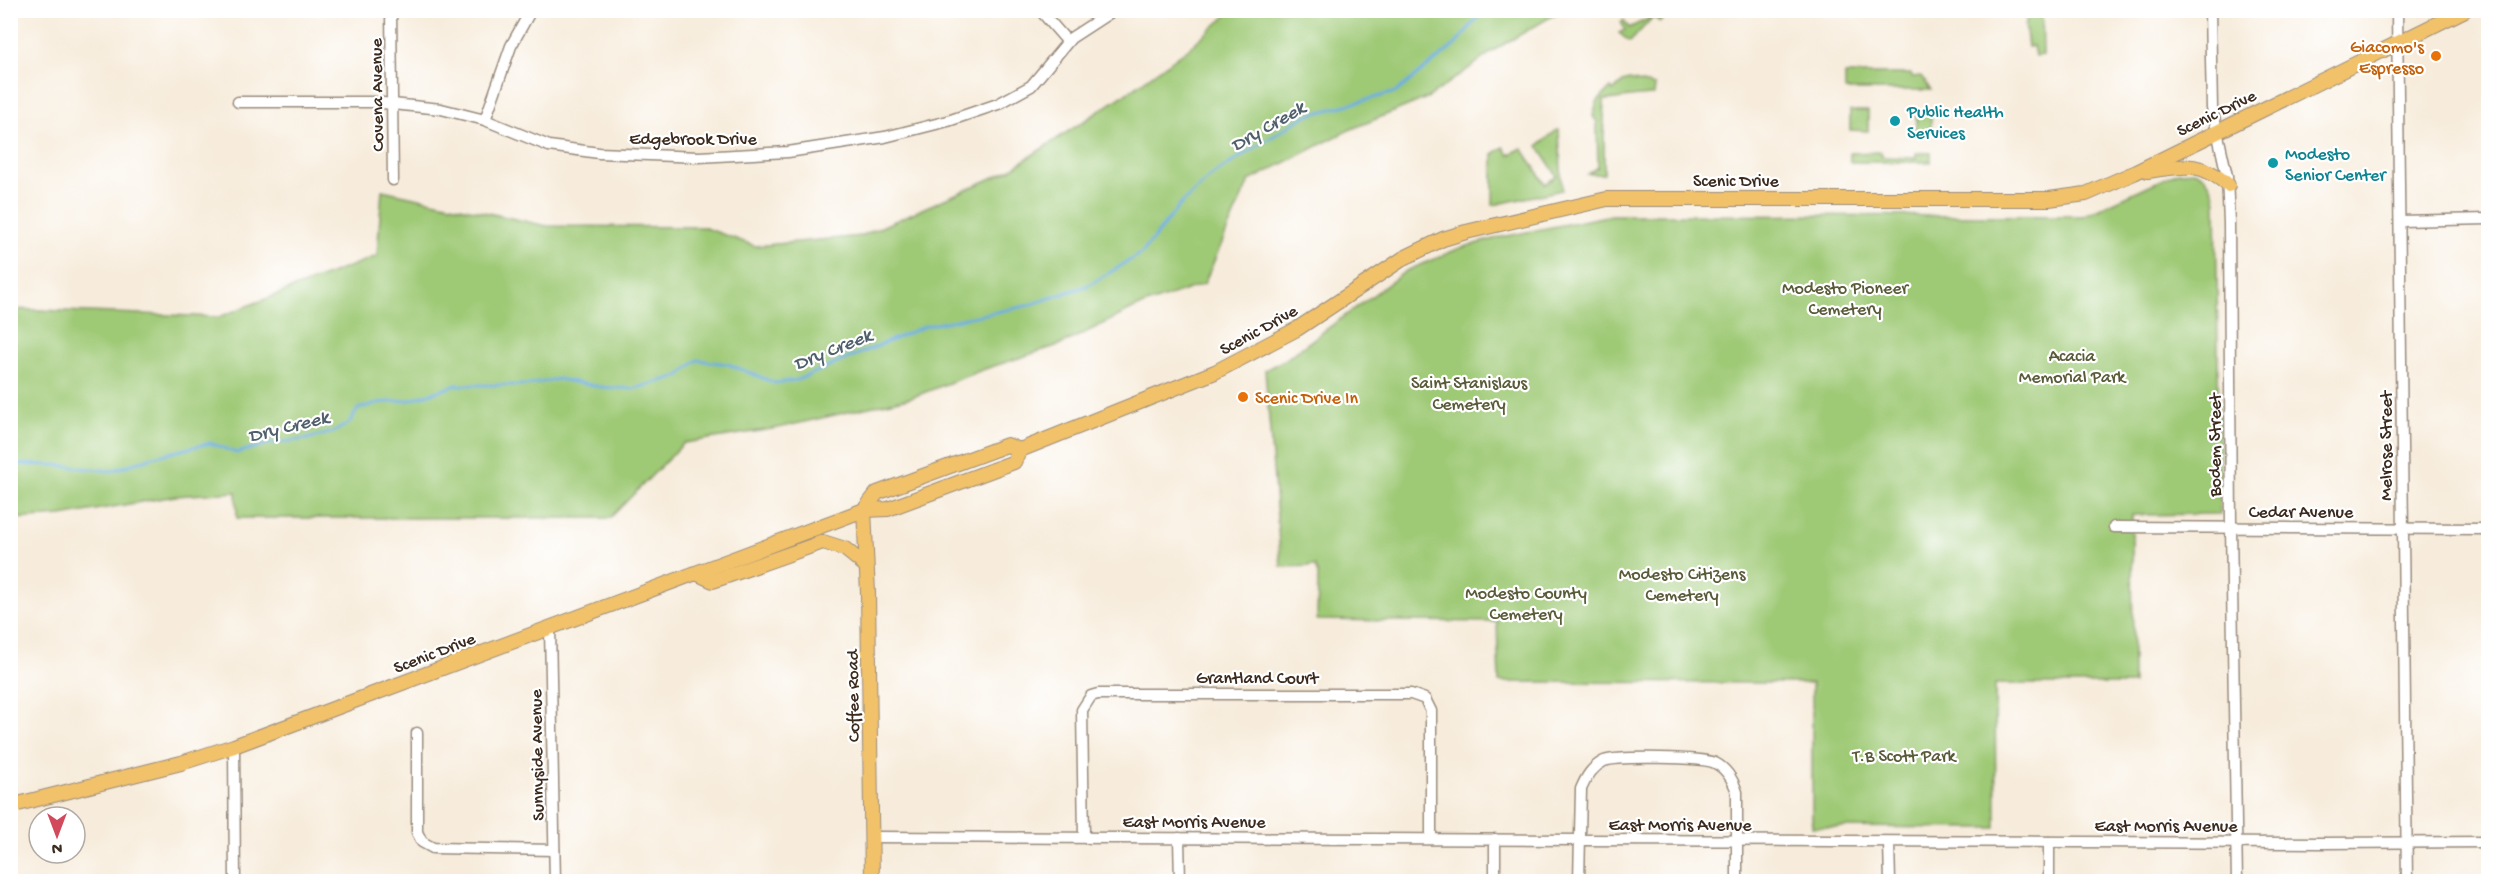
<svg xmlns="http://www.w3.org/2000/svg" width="2499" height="892" viewBox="0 0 2499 892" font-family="'Gochi Hand',sans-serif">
  <rect width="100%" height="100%" fill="#fff"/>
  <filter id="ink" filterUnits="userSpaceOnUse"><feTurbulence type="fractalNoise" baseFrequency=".0167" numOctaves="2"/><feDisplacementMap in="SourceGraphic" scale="12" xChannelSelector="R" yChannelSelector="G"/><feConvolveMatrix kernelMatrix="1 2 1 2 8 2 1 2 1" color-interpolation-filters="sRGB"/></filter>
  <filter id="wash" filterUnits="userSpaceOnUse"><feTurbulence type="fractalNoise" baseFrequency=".008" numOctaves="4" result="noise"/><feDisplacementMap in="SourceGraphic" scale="24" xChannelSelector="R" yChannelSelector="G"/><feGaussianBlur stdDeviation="1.35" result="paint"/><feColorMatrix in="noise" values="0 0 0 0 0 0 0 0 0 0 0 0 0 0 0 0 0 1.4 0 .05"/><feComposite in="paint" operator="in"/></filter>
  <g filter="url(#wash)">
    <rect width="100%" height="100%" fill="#f7ecdb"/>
    <!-- green -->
    <g fill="#9ec975" stroke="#6c7a4a" stroke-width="1.5">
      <path d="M1233,10L1561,11L1499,47L1429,97L1347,131L1249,181L1204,284L1135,308L1062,344L982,370L913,397L778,428L684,443L610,518H237L236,492L175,496L61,516L11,519V309L219,317L377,256L382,190L547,226L703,227L755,246L861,236L1008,171L1127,93L1189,48Z"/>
      <path d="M1664,11L1669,12L1660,22L1653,17L1630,42L1619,33L1625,30L1621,22L1624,20L1629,28Z"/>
      <path d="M2023,11H2042L2043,55L2035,56L2033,46L2028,47L2025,24L2027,23L2025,12Z"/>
      <path d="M1845,74H1911L1912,77L1921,76L1931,90H1845Z"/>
      <path d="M1629,80L1655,86L1654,95C1636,95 1622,99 1604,100V174H1588L1598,167L1597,122L1593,116L1597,102L1611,88L1613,91L1623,82Z"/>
      <path d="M1850,111H1868V131L1850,130Z"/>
      <path d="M1916,112H1931V131L1916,130Z"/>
      <path d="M1557,130H1559L1562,190L1493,205V154L1504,147L1509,155L1522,148L1545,184L1557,176L1538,146Z"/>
      <path d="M1881,152L1882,157L1916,158V153H1931V162H1850V153Z"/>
      <path d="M2194,171C2209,177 2212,186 2216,201L2220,514L2132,515L2133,684H1995L1996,828L1812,827V683L1499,682L1497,622L1317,620L1318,575L1315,566L1281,567L1265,370L1286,359L1406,271L1460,248L1502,237L1612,215L2083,216L2178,172Z"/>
    </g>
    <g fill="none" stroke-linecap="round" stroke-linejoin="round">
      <!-- stream -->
      <path stroke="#6dafe1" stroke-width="3" d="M10,464L56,465L111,471L153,457L210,443L237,453L267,444L307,439L334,432L349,423L358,409L377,403L410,400L457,385H526L558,379L601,387L633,389L679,376L697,360L728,364L775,383L797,380L925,326L1026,306L1089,285L1142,253L1179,206L1212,175L1305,116L1396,92L1455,45L1484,10"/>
    </g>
  </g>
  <g filter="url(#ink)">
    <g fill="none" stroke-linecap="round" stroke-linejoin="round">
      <defs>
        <g id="minor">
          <path d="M391,10L393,180"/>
          <path d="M1040,10L1067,41"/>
          <path d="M2210,10L2212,108L2227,176L2229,223L2231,527L2237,882"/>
          <path d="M2397,10L2407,882"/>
          <path d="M238,102H373L441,109L485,120L549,146L599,153L699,157L788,152L885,137L948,121L998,104L1031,86L1071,38L1114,10"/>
          <path d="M485,120L511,46L531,10"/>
          <path d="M2400,221L2488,219"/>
          <path d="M2114,527L2488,529"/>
          <path d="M550,628L555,882"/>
          <path d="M417,733V832L422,842L433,848L554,850"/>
          <path d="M234,746L235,882"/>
          <path d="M872,837L2322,843L2488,842"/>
          <path d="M1084,837L1082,710L1091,696L1098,694H1411L1425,699L1431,711V839"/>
          <path d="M1179,838L1180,882"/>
          <path d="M1495,839V882"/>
          <path d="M1889,842L1890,882"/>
          <path d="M2049,842V882"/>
          <path d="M1579,882L1581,789C1586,777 1592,767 1604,761C1618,756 1702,757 1715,763C1727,769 1733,780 1737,792V882"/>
        </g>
        <g id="major">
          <path d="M2148,171C2183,166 2199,160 2228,185"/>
          <path d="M864,510L868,593L872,882"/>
          <path d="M864,510L877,493L1007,445L1020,450"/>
          <path d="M696,573L713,581L823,542L845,549L866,566"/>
          <path d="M10,806L181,763L234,746L864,510L888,509L1014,462L1020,450L1215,372L1297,329L1404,258L1443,239L1466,232L1607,199H2049L2086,194L2134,173L2465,10"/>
        </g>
      </defs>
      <!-- minor casing -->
      <use href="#minor" stroke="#998b7c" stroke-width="13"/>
      <!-- major casing -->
      <use href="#major" stroke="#998b7c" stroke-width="16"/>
      <!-- minor -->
      <use href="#minor" stroke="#fff" stroke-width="10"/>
      <!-- major -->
      <use href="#major" stroke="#f2c26a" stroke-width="14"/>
    </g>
  </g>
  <!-- markers -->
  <g fill="#e8710a" stroke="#fff" stroke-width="2">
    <circle cx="2436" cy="56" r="6"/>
    <circle cx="1243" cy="397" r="6"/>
  </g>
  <g fill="#0f9aa8" stroke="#fff" stroke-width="2">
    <circle cx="1895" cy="121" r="6"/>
    <circle cx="2273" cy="163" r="6"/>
  </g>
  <g text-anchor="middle" stroke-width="4.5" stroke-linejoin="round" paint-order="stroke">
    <!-- food labels -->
    <g font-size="18" fill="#c56008" stroke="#fff" text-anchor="end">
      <text x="2424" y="52">Giacomo's<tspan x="2424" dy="21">Espresso</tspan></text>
      <text x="1255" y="403" text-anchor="start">Scenic Drive In</text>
    </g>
    <!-- street labels -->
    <g font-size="18" fill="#3b2a1e" stroke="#fff">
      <text transform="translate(376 95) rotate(-91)" y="6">Covena Avenue</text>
      <text transform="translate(2216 112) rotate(-26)" y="6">Scenic Drive</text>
      <text x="693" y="144">Edgebrook Drive</text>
      <text x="1736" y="186">Scenic Drive</text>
      <text transform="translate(1258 329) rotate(-29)" y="6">Scenic Drive</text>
      <text transform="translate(2214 445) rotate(-90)" y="6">Bodem Street</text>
      <text transform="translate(2385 446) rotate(-90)" y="6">Melrose Street</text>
      <text x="2301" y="517">Cedar Avenue</text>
      <text transform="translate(434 652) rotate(-21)" y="6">Scenic Drive</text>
      <text x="1257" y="683">Grantland Court</text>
      <text transform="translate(852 696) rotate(-91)" y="6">Coffee Road</text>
      <text transform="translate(536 755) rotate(-91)" y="6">Sunnyside Avenue</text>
      <text x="1194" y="827">East Morris Avenue</text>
      <text x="1680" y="830">East Morris Avenue</text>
      <text x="2166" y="831">East Morris Avenue</text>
    </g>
    <!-- culture labels -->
    <g font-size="18" fill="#0d838f" stroke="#fff" text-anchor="start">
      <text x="1907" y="117">Public Health<tspan x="1907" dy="21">Services</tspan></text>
      <text x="2285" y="159">Modesto<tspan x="2285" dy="21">Senior Center</tspan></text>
    </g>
    <!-- park labels -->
    <g font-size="18" fill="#595a38" stroke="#fff">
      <text x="1845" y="293">Modesto Pioneer<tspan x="1845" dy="21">Cemetery</tspan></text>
      <text x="2072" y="361">Acacia<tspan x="2072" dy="21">Memorial Park</tspan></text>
      <text x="1469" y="388">Saint Stanislaus<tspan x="1469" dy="21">Cemetery</tspan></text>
      <text x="1682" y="579">Modesto Citizens<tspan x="1682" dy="21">Cemetery</tspan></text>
      <text x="1526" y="598">Modesto County<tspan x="1526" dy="21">Cemetery</tspan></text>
      <text x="1904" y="761">T.B Scott Park</text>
    </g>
    <!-- water labels -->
    <g font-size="20" font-style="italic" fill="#4f5f6c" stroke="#fff">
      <text transform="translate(1267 125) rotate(-30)" y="7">Dry Creek</text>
      <text transform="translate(832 348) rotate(-22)" y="7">Dry Creek</text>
      <text transform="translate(288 425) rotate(-14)" y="7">Dry Creek</text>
    </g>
  </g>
  <!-- margin -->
  <rect width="2499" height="892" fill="none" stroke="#fff" stroke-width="36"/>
  <!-- north arrow -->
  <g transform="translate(57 835) rotate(180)"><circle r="28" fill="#ffffff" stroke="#b1aaa5" stroke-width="1.5"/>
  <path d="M0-4.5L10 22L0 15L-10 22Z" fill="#d1495b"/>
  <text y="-9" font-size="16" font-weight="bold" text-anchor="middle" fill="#3b2a1e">N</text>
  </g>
</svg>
